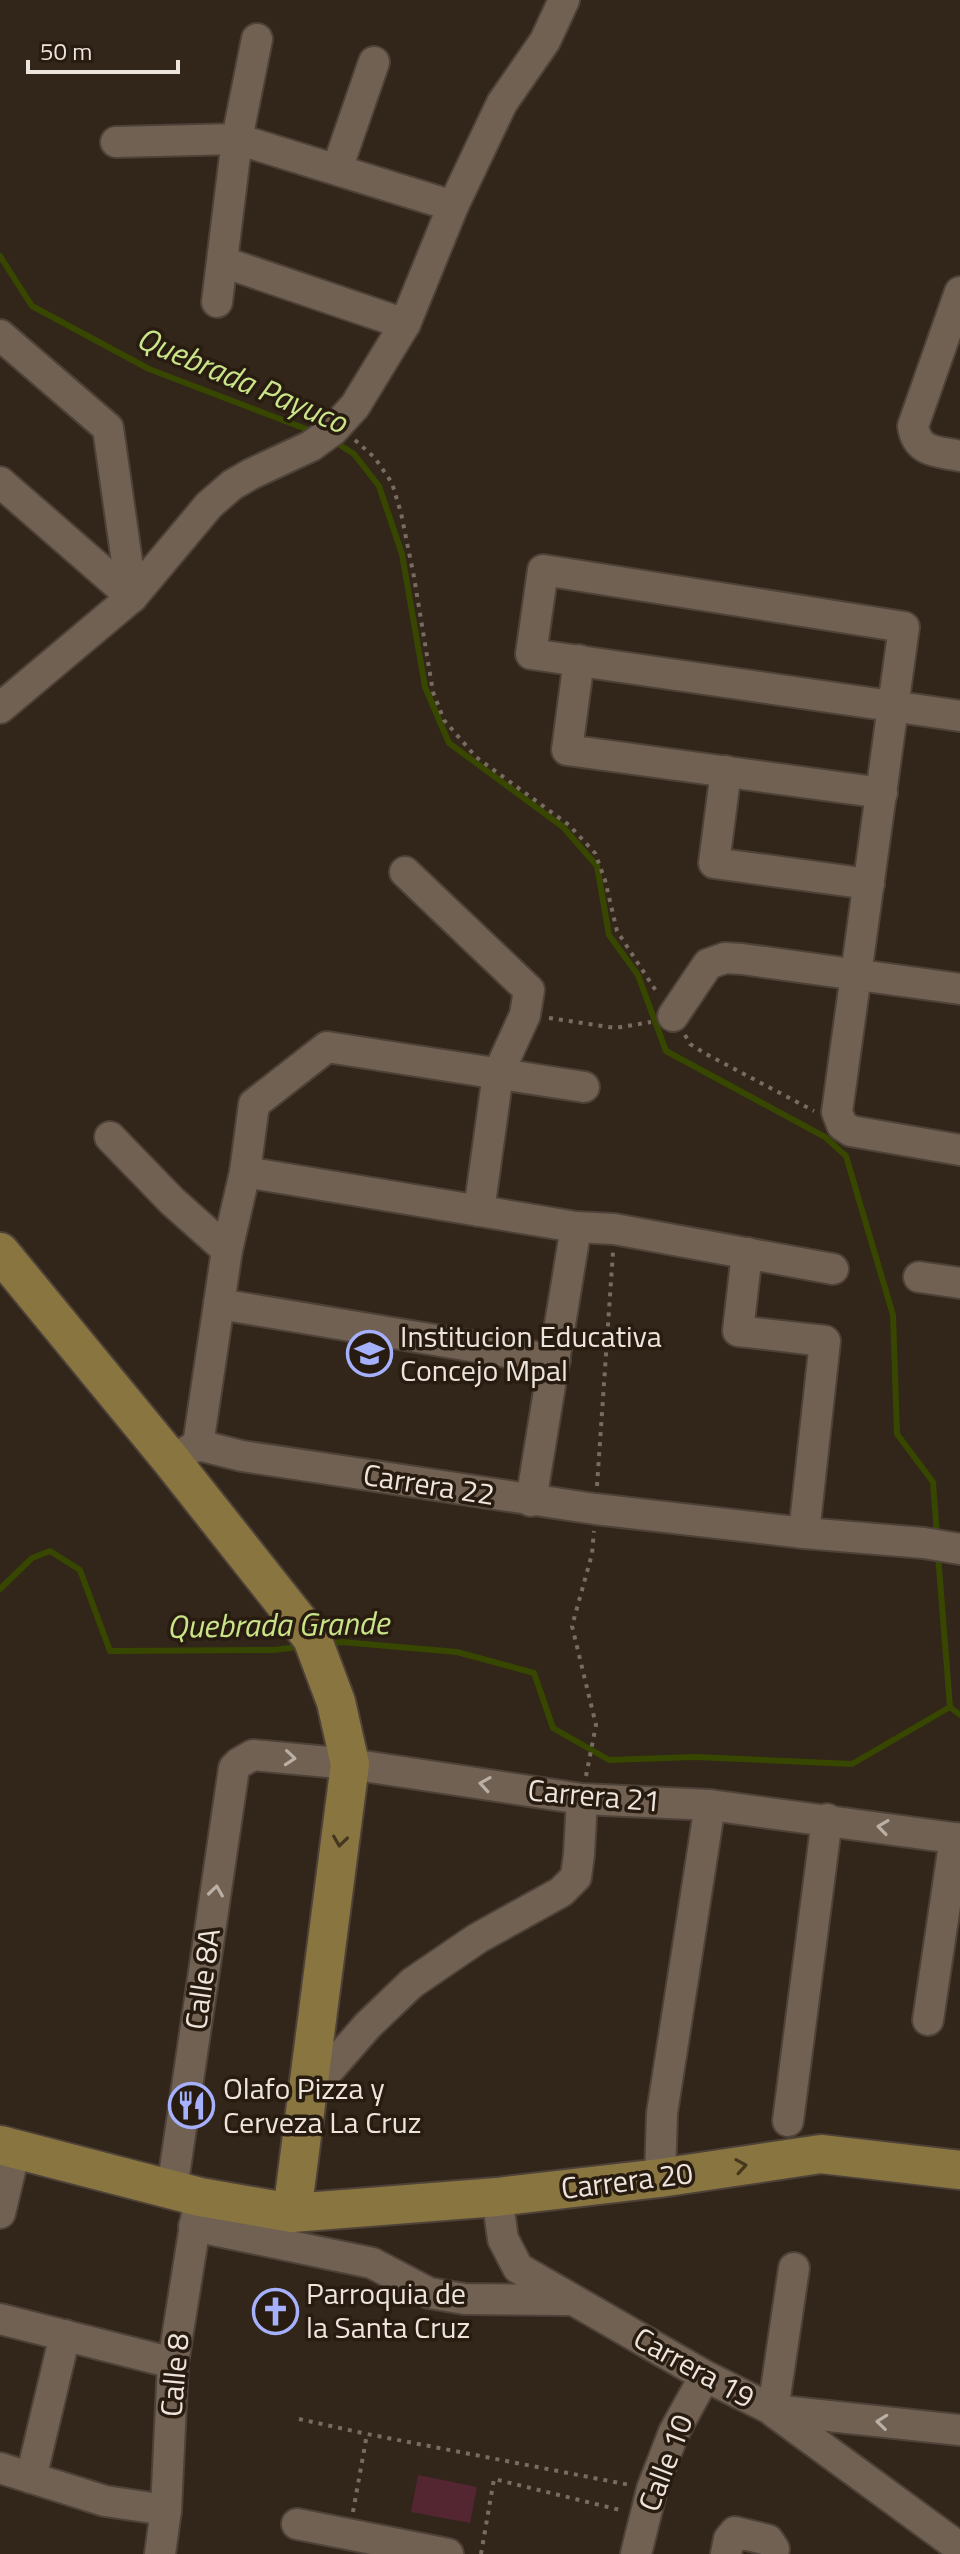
<svg xmlns="http://www.w3.org/2000/svg" width="960" height="2554" viewBox="0 0 960 2554" font-family="'Titillium Web',sans-serif">
  <rect width="100%" height="100%" fill="#322519"/>
  <!-- green -->
  <path fill="#532632" d="M418,2475L477,2487L470,2523L411,2512Z"/>
  <g fill="none" stroke-linecap="round" stroke-linejoin="round">
    <!-- stream -->
    <g stroke="#374700" stroke-width="6">
      <path d="M0,256L32,306L149,369L314,432"/>
      <path d="M332,440L354,454L379,486L402,554L425,687L449,743L563,827L597,866L609,935L638,975L666,1051L825,1137L846,1156L893,1315L897,1434L933,1482L937,1536"/>
      <path d="M938,1555L950,1707"/>
      <path d="M0,1589L32,1558L50,1551L80,1570L110,1651L273,1650L300,1647"/>
      <path d="M327,1644L342,1642L457,1652L534,1673L553,1728L609,1760L695,1757L852,1764L950,1707"/>
      <path d="M950,1707L960,1715"/>
    </g>
    <defs>
      <g id="minor">
        <path d="M116,142L237,139L453,206"/>
        <path d="M337,169L374,62"/>
        <path d="M223,262L405,324"/>
        <path d="M960,292L913,426C917,453 937,451 960,456"/>
        <path d="M217,302L237,139L257,39"/>
        <path d="M0,335L108,428L132,597"/>
        <path d="M0,482L132,597"/>
        <path d="M579,660L567,750L882,793"/>
        <path d="M0,708L132,597L209,505L232,485L251,474L311,446L333,430L355,406L405,324L453,206L502,103L545,41L564,0"/>
        <path d="M960,716L531,654L543,570L904,627L837,1112L842,1125L851,1131L960,1150"/>
        <path d="M726,771L714,863L869,884"/>
        <path d="M405,872L529,990L525,1015L498,1074L479,1211"/>
        <path d="M673,1016L708,964L725,958L742,959L960,989"/>
        <path d="M110,1137L172,1201L227,1250"/>
        <path d="M245,1172L576,1227L614,1229L833,1269"/>
        <path d="M747,1253L738,1331L825,1341L804,1533"/>
        <path d="M919,1277L960,1283"/>
        <path d="M219,1304L555,1360"/>
        <path d="M198,1445L227,1250L245,1172L254,1104L327,1047L584,1087"/>
        <path d="M171,1460L198,1445L242,1456L595,1509L804,1533L924,1543L960,1549"/>
        <path d="M531,1501L576,1227"/>
        <path d="M928,2020L955,1838"/>
        <path d="M307,2095L368,2025L412,1983L478,1938L561,1892L576,1877L579,1854L582,1799"/>
        <path d="M788,2121L827,1819"/>
        <path d="M660,2178L662,2113L710,1805"/>
        <path d="M172,2189L234,1768L239,1763L253,1755L350,1764L582,1799L710,1805L960,1839"/>
        <path d="M497,2197L503,2239L518,2268L705,2376L773,2410L960,2430"/>
        <path d="M0,2213L15,2150"/>
        <path d="M194,2226L372,2263L429,2293L465,2299L568,2300"/>
        <path d="M0,2319L173,2363"/>
        <path d="M773,2410L794,2268"/>
        <path d="M774,2412L960,2548"/>
        <path d="M0,2468L105,2501L166,2510"/>
        <path d="M31,2478L65,2335"/>
        <path d="M297,2524L448,2554"/>
        <path d="M160,2554L166,2510L173,2363L198,2207"/>
        <path d="M636,2554L652,2489L674,2432L705,2376"/>
        <path d="M726,2554L729,2539L735,2532L768,2540L774,2549L773,2554"/>
      </g>
      <g id="major">
        <path d="M0,1252L171,1460L312,1638L336,1702L350,1764L292,2213"/>
        <path d="M0,2145L200,2197L292,2213L497,2197L660,2178L821,2154L960,2170"/>
      </g>
    </defs>
    <!-- minor casing -->
    <use href="#minor" stroke="#4d4138" stroke-width="34"/>
    <!-- major casing -->
    <use href="#major" stroke="#4d4138" stroke-width="42"/>
    <!-- path -->
    <g stroke="#786c62" stroke-width="4" stroke-dasharray="4 6" stroke-linecap="butt">
      <path d="M355,440L375,458L392,483L401,513L414,577L433,692L444,720L476,757L569,825L595,853L605,880L617,931L658,994"/>
      <path d="M549,1018L615,1028L651,1022"/>
      <path d="M685,1035L690,1044L706,1054L814,1111"/>
      <path d="M597,1486L613,1252"/>
      <path d="M586,1776L596,1725L572,1626L592,1554L594,1531"/>
      <path d="M299,2419L367,2434"/>
      <path d="M353,2512L367,2434L630,2485"/>
      <path d="M481,2554L494,2479L624,2511"/>
    </g>
    <!-- minor -->
    <use href="#minor" stroke="#706153" stroke-width="30"/>
    <!-- major -->
    <use href="#major" stroke="#897540" stroke-width="38"/>
  </g>
  <!-- one-way arrows -->
  <defs><path id="oneway-chevron" d="M-2-3.5L2.5 0L-2 3.5" fill="none" stroke-width="1.6" stroke-linecap="round" stroke-linejoin="round" transform="scale(2)"/></defs>
  <g stroke="#bbb0a5">
    <use href="#oneway-chevron" transform="translate(290 1758) rotate(5)"/>
    <use href="#oneway-chevron" transform="translate(485 1784) rotate(-171)"/>
    <use href="#oneway-chevron" transform="translate(883 1827) rotate(-172)"/>
    <use href="#oneway-chevron" transform="translate(216 1891) rotate(-82)"/>
    <use href="#oneway-chevron" transform="translate(882 2422) rotate(-174)"/>
  </g>
  <g stroke="#45361e">
    <use href="#oneway-chevron" transform="translate(340 1841) rotate(98)"/>
    <use href="#oneway-chevron" transform="translate(741 2166) rotate(-9)"/>
  </g>
  <!-- icons -->
  <defs>
    <symbol id="school-ring" viewBox="-11 -11 22 22"><circle r="9.5" fill="#281b10" stroke="#a5b1fc" stroke-width="1.5"/><path d="M0-5L7-2L0 1L-7-2ZM-4 1L0 2.5L4 1V4Q0 6-4 4Z" fill="#a5b1fc"/></symbol>
    <symbol id="restaurant-ring" viewBox="-11 -11 22 22"><circle r="9.5" fill="#281b10" stroke="#a5b1fc" stroke-width="1.5"/><path d="M-5-6h1v4h1v-4h1v4h1v-4h1v5L-1.5 .5V6h-2V.5L-5-1ZM5-6V6H3V1.5H1.5Q1.5-4 5-6Z" fill="#a5b1fc"/></symbol>
    <symbol id="church-ring" viewBox="-11 -11 22 22"><circle r="9.5" fill="#281b10" stroke="#a5b1fc" stroke-width="1.5"/><path d="M-1.2-6h2.4v3.5h3.3v2.4h-3.3V6h-2.4V-.1h-3.3v-2.4h3.3Z" fill="#a5b1fc"/></symbol>
  </defs>
  <g fill-rule="evenodd">
    <use href="#school-ring" x="344" y="1328" width="51" height="51"/>
    <use href="#restaurant-ring" x="166" y="2080" width="51" height="51"/>
    <use href="#church-ring" x="250" y="2286" width="51" height="51"/>
  </g>
  <g text-anchor="middle" stroke-width="7" stroke-linejoin="round" paint-order="stroke">
    <!-- poi labels -->
    <g font-size="30" fill="#ede4dc" stroke="#281b10" text-anchor="start">
      <text x="400" y="1347">Institucion Educativa<tspan x="400" dy="34">Concejo Mpal</tspan></text>
      <text x="223" y="2099">Olafo Pizza y<tspan x="223" dy="34">Cerveza La Cruz</tspan></text>
      <text x="306" y="2304">Parroquia de<tspan x="306" dy="34">la Santa Cruz</tspan></text>
    </g>
    <!-- street labels -->
    <g font-size="30" fill="#ede4dc" stroke="#281b10">
      <text transform="translate(429 1485) rotate(9)" y="10">Carrera 22</text>
      <text transform="translate(594 1796) rotate(5)" y="10">Carrera 21</text>
      <text transform="translate(203 1979) rotate(-82)" y="10">Calle 8A</text>
      <text transform="translate(627 2181) rotate(-7)" y="10">Carrera 20</text>
      <text transform="translate(694 2368) rotate(29)" y="10">Carrera 19</text>
      <text transform="translate(175 2375) rotate(-85)" y="10">Calle 8</text>
      <text transform="translate(666 2463) rotate(-69)" y="10">Calle 10</text>
    </g>
    <!-- water labels -->
    <g font-size="32" font-style="italic" fill="#c9e489" stroke="#281b10">
      <text transform="translate(242 380) rotate(23)" y="11">Quebrada Payuco</text>
      <text transform="translate(278 1625) rotate(-1)" y="11">Quebrada Grande</text>
    </g>
  </g>
  <!-- scale -->
  <path d="M28 60v12h150v-12" fill="none" stroke="#ede4dc" stroke-width="4"/>
  <text x="40" y="60" font-size="24" fill="#ede4dc" stroke="#281b10" stroke-width="6" paint-order="stroke">50 m</text>
</svg>
